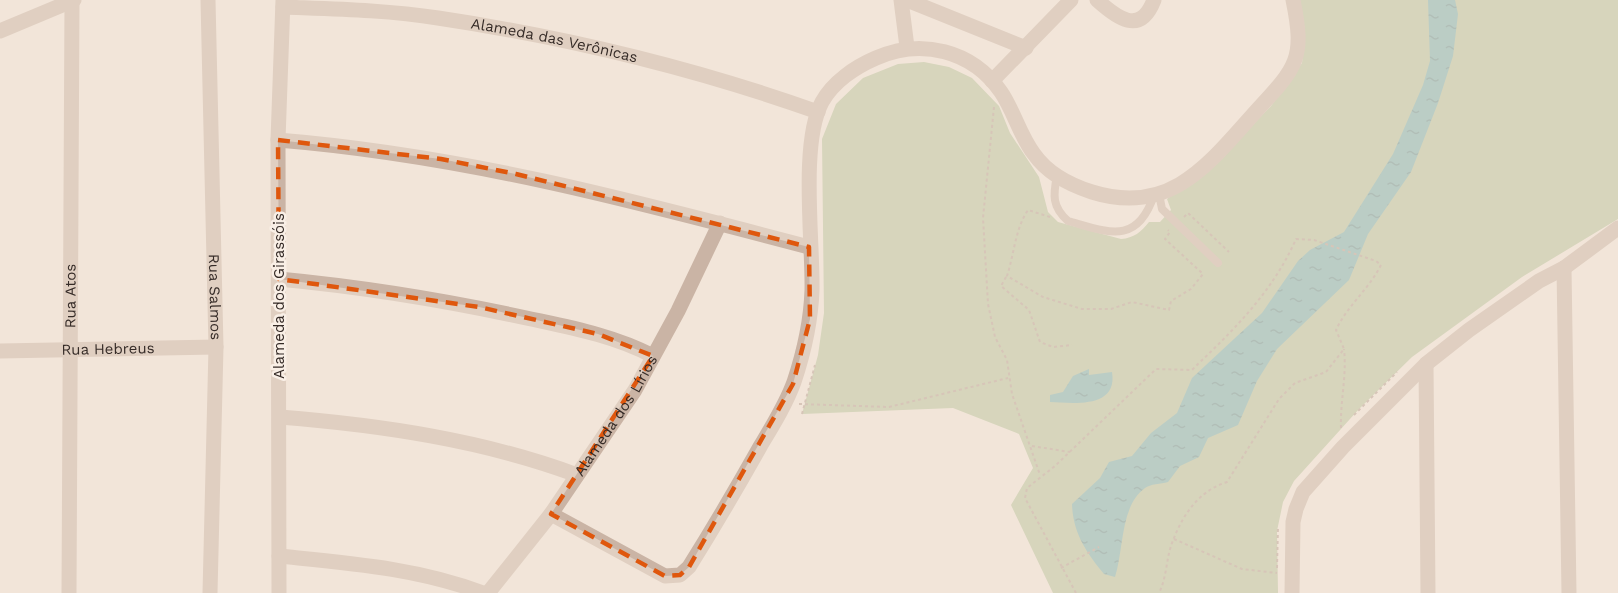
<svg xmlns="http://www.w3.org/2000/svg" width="1618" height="593" viewBox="0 0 1618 593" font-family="'Work Sans',sans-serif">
  <defs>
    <pattern id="water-ripples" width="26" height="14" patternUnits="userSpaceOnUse" patternTransform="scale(1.5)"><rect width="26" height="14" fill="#78afae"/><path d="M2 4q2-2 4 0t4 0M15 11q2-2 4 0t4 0" fill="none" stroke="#638f8e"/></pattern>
  </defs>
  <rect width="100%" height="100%" fill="#f2e5d9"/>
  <!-- park -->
  <path fill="#b5c199" d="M1299,0H1618V219L1522,277L1412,357L1359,409L1294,481L1283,502L1277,531L1278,593H1053L1011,505L1033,468L1019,434L953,408L802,414L818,355L824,313L822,139L836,104L863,78L898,64L924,62L949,67L972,78L999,106L1010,133L1039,177L1048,212L1058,222L1121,239C1134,238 1141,232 1149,222H1160L1171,210L1167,199L1233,145L1271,106L1302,63L1305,31Z"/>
  <!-- water -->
  <g fill="url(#water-ripples)">
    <path d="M1428,0H1455L1458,14L1453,56L1438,103L1411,172L1368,234L1349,280L1277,349L1257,381L1238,425L1208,438L1199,457L1180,466L1168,482C1161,484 1150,484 1145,488C1120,506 1124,549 1115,577L1104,574C1086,552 1073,533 1072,504L1100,478L1109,462L1132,456L1151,433L1177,413L1192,378L1262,313L1298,261L1310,250L1344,232L1393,154L1423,85L1430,61Z"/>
    <path d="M1089,369V375L1112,372C1118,409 1073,403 1050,402V395L1063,392L1073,376Z"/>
  </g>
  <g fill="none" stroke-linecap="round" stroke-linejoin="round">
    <!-- path -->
    <g stroke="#b59e90" stroke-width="2" stroke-dasharray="3 3" stroke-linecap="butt">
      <path d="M994,107L983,218L988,304L995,337L1007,360L1012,394L1040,475"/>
      <path d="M1050,217L1028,210C1015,229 1014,255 1007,276L1043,297L1082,309H1111L1132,302L1169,310L1171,301L1191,289L1203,274L1165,239L1170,232L1168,230"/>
      <path d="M1184,217L1188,213L1229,252"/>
      <path d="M1006,277L1001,286L1029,310L1040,342L1053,347L1072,345"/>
      <path d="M799,404L889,407L1008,378"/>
      <path d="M802,414L815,365"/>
      <path d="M1354,415L1397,372"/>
      <path d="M1341,428C1340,401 1347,376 1344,349"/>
      <path d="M1032,446L1070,452"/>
      <path d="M1174,539L1242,569L1277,573"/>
      <path d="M1061,568L1099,547"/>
      <path d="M1277,568L1278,526"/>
      <path d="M1076,593L1025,498L1027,488L1055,466L1156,369L1192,370L1198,364C1237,327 1274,289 1296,239L1314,240L1376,261L1381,265C1369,289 1347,306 1336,330L1344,349L1326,372L1295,383L1279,399L1227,482C1198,491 1182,516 1172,543C1166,559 1167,577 1159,593"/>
    </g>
    <!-- service -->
    <g stroke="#cab4a5" stroke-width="8">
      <path d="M1057,176C1053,195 1052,207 1068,221C1108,232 1137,246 1154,195"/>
      <path d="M1159,194L1162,209L1218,263"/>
    </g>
    <!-- minor -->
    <g stroke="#cab4a5" stroke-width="15">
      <path id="s1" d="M208,0L216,347L210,593"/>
      <path d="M901,0L907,47"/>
      <path d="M907,0L1026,48"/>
      <path d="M1097,0C1117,18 1140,36 1154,0"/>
      <path id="s2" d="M283,7C334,9 387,10 438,18C565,37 697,69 818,112"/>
      <path d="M0,31L74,0"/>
      <path d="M992,81L1071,0"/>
      <path d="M278,140C462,155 631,200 809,247"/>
      <path d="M1564,268L1569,593"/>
      <path d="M279,279C363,287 449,301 531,319C573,328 615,336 653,356"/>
      <path id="s3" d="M0,351L216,347"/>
      <path d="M1426,364L1428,593"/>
      <path d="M280,417C380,425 483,440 577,475"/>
      <path d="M551,514L665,576L680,575L689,567C714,527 738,486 761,445C773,425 786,404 794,382C804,352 811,321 812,290C813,242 800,143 822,102C833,82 855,67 876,58C921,38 972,50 1001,92C1014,111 1020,136 1034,154C1048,174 1070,185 1092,192C1172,217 1210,162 1258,109C1297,67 1305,58 1293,0"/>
      <path d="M279,556C348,563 418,568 483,593"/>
      <path id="s4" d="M69,593L72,0"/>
      <path d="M279,593L278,140L283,0"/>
      <path id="s5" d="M488,593L551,514L635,390L678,311L720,223"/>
      <path d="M1292,593L1293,522L1296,509L1303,492L1343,447L1426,364L1469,330L1539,281L1564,268L1618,228"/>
    </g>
  </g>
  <!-- marked area -->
  <path d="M0 0H1618V593H0ZM278,140L441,159L516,174L809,247L810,319L793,384L689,567L680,575L665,576L551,514L653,356L598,334L479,307L279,279Z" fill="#f2e5d9" fill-opacity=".55" fill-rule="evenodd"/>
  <path fill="none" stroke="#df570d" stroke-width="4.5" stroke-dasharray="12 8" stroke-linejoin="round" d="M278,140L441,159L516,174L809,247L810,319L793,384L689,567L680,575L665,576L551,514L653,356L598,334L479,307L279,279Z"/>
  <g text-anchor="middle" stroke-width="5" stroke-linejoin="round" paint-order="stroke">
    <!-- street labels -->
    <g font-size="15" fill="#352b27" stroke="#f9efe6">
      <text dy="5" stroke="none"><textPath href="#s2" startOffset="274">Alameda das Verônicas</textPath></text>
      <text transform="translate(279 296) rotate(-90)" y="5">Alameda dos Girassóis</text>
      <text dy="5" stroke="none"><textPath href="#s4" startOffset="297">Rua Atos</textPath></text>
      <text dy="5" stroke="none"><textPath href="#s1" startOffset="297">Rua Salmos</textPath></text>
      <text dy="5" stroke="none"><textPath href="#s3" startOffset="108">Rua Hebreus</textPath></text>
      <text dy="5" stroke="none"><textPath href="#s5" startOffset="219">Alameda dos Lírios</textPath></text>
    </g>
  </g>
</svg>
